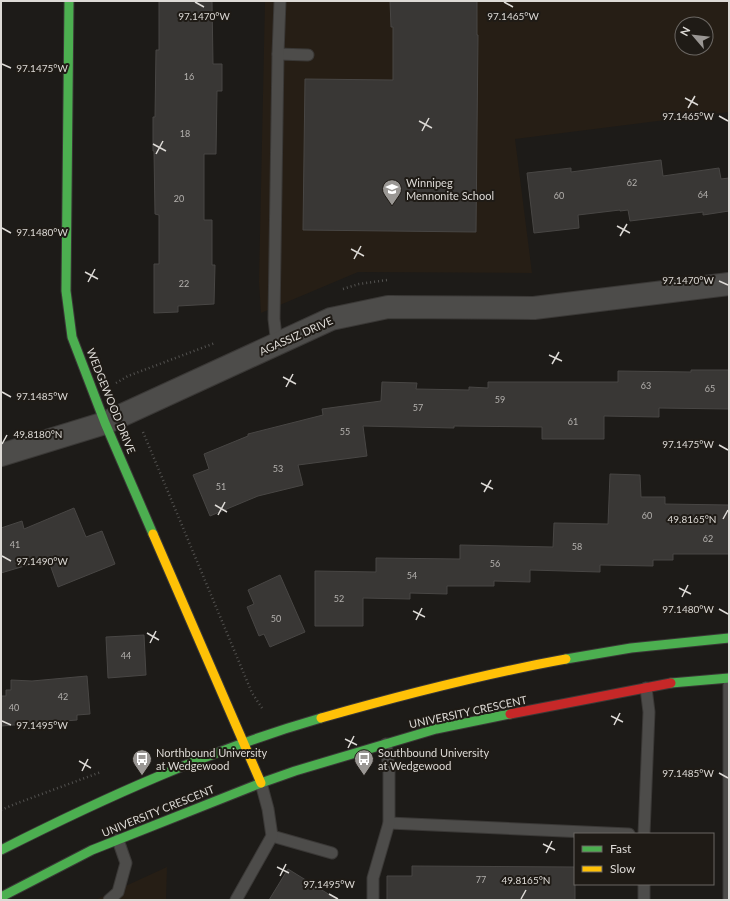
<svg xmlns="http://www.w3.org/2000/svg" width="730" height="901" viewBox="0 0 730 901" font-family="Lato,sans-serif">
  <rect width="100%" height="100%" fill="#1d1b18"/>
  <!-- built -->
  <g fill="#261e15" fill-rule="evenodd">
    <path d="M265,1H729V112L515,139L532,273L358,272L261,313L259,282ZM682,24H706V48H682Z"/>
    <path d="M167,867L166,900H95Z"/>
  </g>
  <!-- building -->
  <g fill="#393735" stroke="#484644">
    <path d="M159,1H212L213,64H222V91H217L216,154H204V220H212V265H215L214,304L178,306V312L154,313V264H159V215L155,214L154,151H153V117H155L156,50H159Z"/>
    <path d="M390,1H477V35H478L476,232L303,230L305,79L393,80V27H391Z"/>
    <path d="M661,160L663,176L719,168L721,179L729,178V211L703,215V212L630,221L628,210L620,211V210L578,215L579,228L534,233L527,173L571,168V172Z"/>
    <path d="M691,370H729V409L659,408V417L604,416V439H542V427L454,426V428L363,426L367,456L298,465L303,485L258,496L210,516L193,475L209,469L204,454L248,436V434L323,415L322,409L381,401L382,382L417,383L416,389L469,390V387L488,388V382H618V371L691,372Z"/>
    <path d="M610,474L640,475L641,497H665V504L729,505V554H673V560H653V566L600,565V572L530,570V582L494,581V586H447V594L410,593V599L363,598V626H315V571L376,572V558L460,559V545L553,547L554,523L608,524Z"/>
    <path d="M74,508L86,537L102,531L115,564L58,587L48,559L1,573V528L22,521L24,529Z"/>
    <path d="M280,575L305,632L270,647L264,634L259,636L247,607L254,604L248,590Z"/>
    <path d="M144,635L146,675L108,678L106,637Z"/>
    <path d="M87,676L90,714L77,715V720L1,726V696H6V690H11V680L32,681Z"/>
    <path d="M412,866L575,867V900H387V876H412Z"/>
    <path d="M288,869L338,900H269Z"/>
  </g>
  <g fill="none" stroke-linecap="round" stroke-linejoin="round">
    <defs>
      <g id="lane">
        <path d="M278,54L308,55"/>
        <path d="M277,345L274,319L278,54L280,1"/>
        <path d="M389,823L629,834"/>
        <path d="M644,834L649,712L646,688"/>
        <path d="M272,836L332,853"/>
        <path d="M644,884V900"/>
        <path d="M109,900L118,892L126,863L118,840"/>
        <path d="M236,900L272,836L268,809L261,783"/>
        <path d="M373,900V878L389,823V770L386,744"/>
        <path d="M729,900V685"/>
      </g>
      <path id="street" d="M1,455L105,423L331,319L388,307L534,308L729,284"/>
      <g id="fast">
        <path d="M69,1L66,291L72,337L105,423L153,534"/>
        <path d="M566,659L631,648L729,638"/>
        <path d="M671,683L729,678"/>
        <path d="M1,850C104,798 210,750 321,718"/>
        <path d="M1,897L92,850L261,783L295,771L436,729L510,714"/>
      </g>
      <g id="slow">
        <path d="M153,534L261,783"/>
        <path d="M321,718C402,695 483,674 566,659"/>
      </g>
      <path id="jam" d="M510,714L671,683"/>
    </defs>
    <!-- lane casing -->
    <use href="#lane" stroke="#3a3836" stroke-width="13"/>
    <!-- street casing -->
    <use href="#street" stroke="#3a3836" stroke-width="24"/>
    <!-- fast casing -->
    <use href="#fast" stroke="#3a3836" stroke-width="11"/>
    <!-- slow casing -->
    <use href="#slow" stroke="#3a3836" stroke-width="11"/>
    <!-- jam casing -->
    <use href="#jam" stroke="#3a3836" stroke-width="11"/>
    <!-- path -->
    <g stroke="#535250" stroke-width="2.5" stroke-dasharray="1 3" stroke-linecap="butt">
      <path d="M343,289L359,284L387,280"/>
      <path d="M116,383L128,376L215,343"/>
      <path d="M143,432L252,693L262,708"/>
      <path d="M1,810L15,804L101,772"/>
    </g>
    <!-- lane -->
    <use href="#lane" stroke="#4d4c4a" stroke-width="11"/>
    <!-- street -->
    <use href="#street" stroke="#4d4c4a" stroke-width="22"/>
    <!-- fast -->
    <use href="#fast" stroke="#4caf50" stroke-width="9"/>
    <!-- slow -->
    <use href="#slow" stroke="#ffc107" stroke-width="9"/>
    <!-- jam -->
    <use href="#jam" stroke="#c62828" stroke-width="9"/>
  </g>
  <!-- ticks -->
  <path fill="none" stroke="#dddad6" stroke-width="1.5" d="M195,2L204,7M504,2L513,7M2,64L11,68M685,98L698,105M688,108L695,96M719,116L728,121M419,121L432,128M422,131L429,118M153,144L166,151M156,154L163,141M617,226L630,233M2,228L11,233M620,236L627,224M351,249L364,256M354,259L361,246M85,272L98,279M719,281L728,285M88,282L95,269M549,355L562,361M552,364L559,352M283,377L296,384M286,387L293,374M2,392L11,397M2,444L7,435M719,445L728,450M481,483L493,489M484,492L491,480M215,505L227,512M218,515L225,502M723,519L728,510M2,556L11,561M679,588L691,594M682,597L688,585M719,609L728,614M413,611L425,617M416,620L422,608M147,633L159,640M150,643L156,631M611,716L623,722M2,721L11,725M614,725L620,713M345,739L357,745M348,748L354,736M79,761L91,768M82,771L88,759M719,773L728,778M543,844L555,850M546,853L552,841M277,867L289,873M280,876L286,864M329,894L338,899M521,899L526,890"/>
  <!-- icons -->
  <defs>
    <symbol id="school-pin" viewBox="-11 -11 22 30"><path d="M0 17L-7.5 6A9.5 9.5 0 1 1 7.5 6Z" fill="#9a9794" stroke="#1f1b16"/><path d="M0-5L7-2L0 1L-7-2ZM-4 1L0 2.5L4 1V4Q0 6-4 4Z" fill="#fff"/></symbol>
    <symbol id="bus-pin" viewBox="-11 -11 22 30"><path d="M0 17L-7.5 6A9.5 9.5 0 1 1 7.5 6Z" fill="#9a9794" stroke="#1f1b16"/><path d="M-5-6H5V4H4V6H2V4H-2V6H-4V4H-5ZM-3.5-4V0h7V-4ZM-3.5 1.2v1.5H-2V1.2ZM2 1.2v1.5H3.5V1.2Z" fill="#fff"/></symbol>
  </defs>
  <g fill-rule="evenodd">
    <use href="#school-pin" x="381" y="178" width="22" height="30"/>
    <use href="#bus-pin" x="131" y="748" width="22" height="30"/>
    <use href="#bus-pin" x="353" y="748" width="22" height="30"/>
  </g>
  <g text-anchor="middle" stroke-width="4" stroke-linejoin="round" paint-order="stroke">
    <!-- number labels -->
    <g font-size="9" fill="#b4b1ae">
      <text x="189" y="80">16</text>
      <text x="185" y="137">18</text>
      <text x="632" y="186">62</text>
      <text x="703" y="198">64</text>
      <text x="559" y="199">60</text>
      <text x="179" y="202">20</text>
      <text x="184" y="287">22</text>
      <text x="646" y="389">63</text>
      <text x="710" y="392">65</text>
      <text x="500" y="403">59</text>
      <text x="418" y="411">57</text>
      <text x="573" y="425">61</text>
      <text x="345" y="435">55</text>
      <text x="278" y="472">53</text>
      <text x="221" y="490">51</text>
      <text x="647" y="519">60</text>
      <text x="708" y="542">62</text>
      <text x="15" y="548">41</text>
      <text x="577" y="550">58</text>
      <text x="495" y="567">56</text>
      <text x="412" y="579">54</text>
      <text x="339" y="602">52</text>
      <text x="276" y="622">50</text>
      <text x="126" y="659">44</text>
      <text x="63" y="700">42</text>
      <text x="14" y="711">40</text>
      <text x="481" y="883">77</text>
    </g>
    <!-- poi labels -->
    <g font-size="11" fill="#dddad6" stroke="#1f1b16" text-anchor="start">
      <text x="406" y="187">Winnipeg<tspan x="406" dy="13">Mennonite School</tspan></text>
      <text x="156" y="757">Northbound University<tspan x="156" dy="13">at Wedgewood</tspan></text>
      <text x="378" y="757">Southbound University<tspan x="378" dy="13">at Wedgewood</tspan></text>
    </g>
    <!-- street labels -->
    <g font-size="11" fill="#dddad6" stroke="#1f1b16">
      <text transform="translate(296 336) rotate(-24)" y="4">AGASSIZ DRIVE</text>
      <text transform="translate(111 401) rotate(68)" y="4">WEDGEWOOD DRIVE</text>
      <text transform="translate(468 712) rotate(-12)" y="4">UNIVERSITY CRESCENT</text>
      <text transform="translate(158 811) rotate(-22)" y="4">UNIVERSITY CRESCENT</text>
    </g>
  </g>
  <g font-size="10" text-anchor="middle" fill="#dddad6" stroke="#1f1b16" stroke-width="4" stroke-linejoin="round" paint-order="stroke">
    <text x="204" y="20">97.1470°W</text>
    <text x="513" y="20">97.1465°W</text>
    <text x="42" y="72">97.1475°W</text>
    <text x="688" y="120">97.1465°W</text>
    <text x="42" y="236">97.1480°W</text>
    <text x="688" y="284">97.1470°W</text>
    <text x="42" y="400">97.1485°W</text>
    <text x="38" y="438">49.8180°N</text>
    <text x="688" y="448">97.1475°W</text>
    <text x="692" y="523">49.8165°N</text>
    <text x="42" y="565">97.1490°W</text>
    <text x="688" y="613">97.1480°W</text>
    <text x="42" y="729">97.1495°W</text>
    <text x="688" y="777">97.1485°W</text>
    <text x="526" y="884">49.8165°N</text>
    <text x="329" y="888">97.1495°W</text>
  </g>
  <!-- border -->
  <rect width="730" height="901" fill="none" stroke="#dddad6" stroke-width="4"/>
  <!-- legend -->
  <rect x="574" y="833" width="140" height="52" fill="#1f1b16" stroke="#6b6763"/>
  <rect x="582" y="846" width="20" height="6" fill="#4caf50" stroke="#6b6763"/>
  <text x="610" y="853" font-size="12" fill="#dddad6">Fast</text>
  <rect x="582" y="866" width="20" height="6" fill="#ffc107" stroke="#6b6763"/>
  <text x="610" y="873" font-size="12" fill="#dddad6">Slow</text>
  <!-- north arrow -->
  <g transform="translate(694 36) rotate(298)"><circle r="19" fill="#1f1b16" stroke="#6b6763"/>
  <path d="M0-3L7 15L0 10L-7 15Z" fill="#9a9794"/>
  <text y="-6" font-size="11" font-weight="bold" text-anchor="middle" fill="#dddad6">N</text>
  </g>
</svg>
